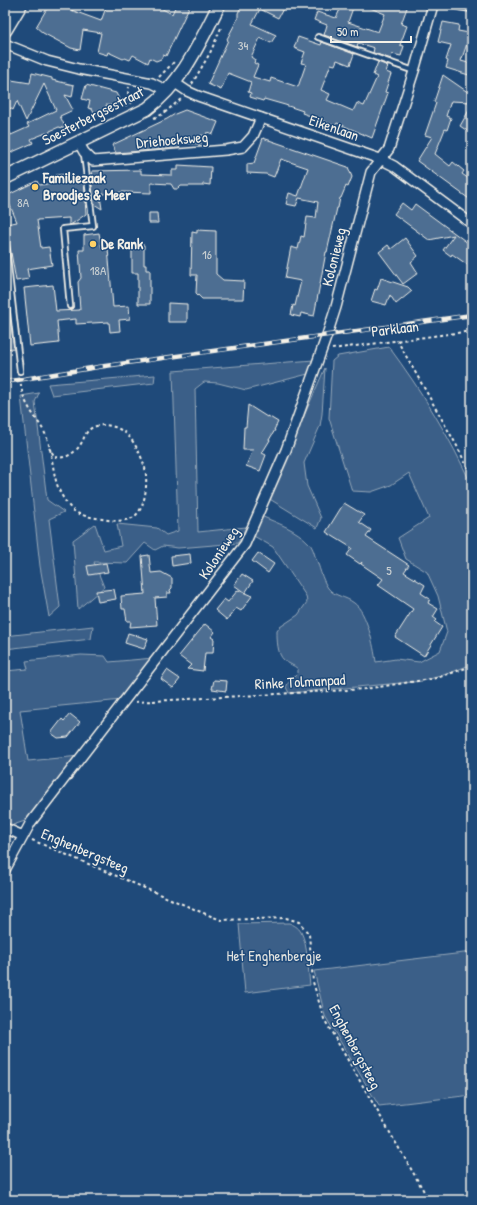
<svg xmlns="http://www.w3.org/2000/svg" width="477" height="1205" viewBox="0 0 477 1205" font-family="'Patrick Hand',sans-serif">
  <rect width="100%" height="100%" fill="#1f4a7a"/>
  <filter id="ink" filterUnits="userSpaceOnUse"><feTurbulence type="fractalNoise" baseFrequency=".025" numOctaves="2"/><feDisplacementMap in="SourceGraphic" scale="8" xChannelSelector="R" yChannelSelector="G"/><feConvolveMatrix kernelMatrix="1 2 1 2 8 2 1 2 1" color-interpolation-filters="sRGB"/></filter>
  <g filter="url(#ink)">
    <!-- green -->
    <g fill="#3a5f88" stroke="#97a8b8">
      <path d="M389,347C421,390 450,437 472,486V664L450,673L423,681L289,693L286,687L289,682L298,673V669C294,665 288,664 284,660C277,654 277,639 277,631L280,627L298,615L307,602L306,596L273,547L252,535L261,516C277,523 296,529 309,543C312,546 314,552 315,556C320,567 321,578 328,588C335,597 345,596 354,603C367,612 374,647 376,662L396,659L419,662L440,651L447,632L438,596L427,572L406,559L398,538L429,518L409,473L391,485L371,492L352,491L329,418L332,361L338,356Z"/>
      <path d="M314,360L308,374L246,390L218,383L204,382L195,389L198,532L246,527L238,543L178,548L163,546L155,550L145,543L127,563L94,562L104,587L78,609L73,540L95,524L104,550L121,546L117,524L157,528L166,535L178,531L173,371Z"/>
      <path d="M325,368L322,414L320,426L304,463L307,486L321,518L317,528L268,498Z"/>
      <path d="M155,375L154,383L52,395L48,384Z"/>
      <path d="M39,393L35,402L47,500L64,512L49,519L60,607L49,617L40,566L21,396Z"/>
      <path d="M93,626L91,639L5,649V636Z"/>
      <path d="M81,655L105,656L109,662L154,658L122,700L20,710L28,761L80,756L31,819L13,825L5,823V671L28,669L26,661Z"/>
      <path d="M289,923C294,925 298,927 301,932C308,945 308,970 310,985L245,993L239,924Z"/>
      <path d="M472,952V1095L379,1106L325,1016L314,971Z"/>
    </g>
    <!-- building -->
    <g fill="#4d6e92" stroke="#f4f1e8">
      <path d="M49,5H81V7L71,10L101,21L107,5H155L172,14L176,5H190L166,56L163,55L161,59L156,61L150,58L148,63L133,55L130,60L125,58L123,59L108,52L107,55L97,52L101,33L83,30L80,50L71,48L43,33L36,27Z"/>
      <path d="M242,5H285L278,18L260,9L252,24L276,35L271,43L260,38L251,57L255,60L254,63L258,65L253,77L270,82L271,78L298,87L306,64L301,63L305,52L294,48L298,37L321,45L322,42L354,54L350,65L337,60L335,65L331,64L321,90L330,94L327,100L353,111L357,103L364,106L377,77L373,75L378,62L388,66L386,72L391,74L385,92L388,93L372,138L337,123L335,126L325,122L324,121L302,113L303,111L285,105L264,99L263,101L250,97L251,93L248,92L251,82L228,73L221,90L208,84L228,40L227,39L238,18V13Z"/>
      <path d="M342,5H354L348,22L378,32L385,14L363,5H408L401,24L407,26L400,45L404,46L401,56L392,54L391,59L373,53L374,48L358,43L357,47L324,35L327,25L314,20L317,12L336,18Z"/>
      <path d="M443,22L459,25L458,31L469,33V38L461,61L472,64V76L446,68L448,61L446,60L451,45L438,42Z"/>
      <path d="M32,73L52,78V80L74,85L72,97L65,95L73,110L60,116L66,129L59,127L50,131L49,134L46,133L31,139L33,143L10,153L7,147L5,148V123L11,135L29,127L27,124L56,110L44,84L26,121L17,101L13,110L5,105V79L30,83Z"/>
      <path d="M443,75L472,95L470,102L451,101L446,116L451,118L447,130L445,129L435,154L450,166L453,162L464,171L462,174L472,181V201L417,161L432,137L425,135L436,103L434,102Z"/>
      <path d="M86,85L116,93L121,103L115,106L106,105L107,110L95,115L92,109L88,108L90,101L82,99Z"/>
      <path d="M472,105V134L460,126Z"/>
      <path d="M185,110L218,122L213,134L207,132L206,136L201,135V144L178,143L180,148L116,153L112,145L167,119L175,114Z"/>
      <path d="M263,138L348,167L352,177L348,187L346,186L341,198H340L338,208H337L327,252H326L314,316L301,313L300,317L291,315L293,305L295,306L301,281L285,278L291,247L298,249L301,236L304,237L307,217L316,218L318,202L299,198L296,206L286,204L289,193L298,196L308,168L281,159L274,177L266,174L247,173V164L254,163Z"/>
      <path d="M178,165L211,167L210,185L203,184V186H181L178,189H174L171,184L151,183V193L123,192L103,194L100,196L102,209L94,204L91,176H93L92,171L141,170V174L172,175V170H178Z"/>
      <path d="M67,174V177L74,176V178L83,177L86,198H85L86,214L72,224L69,225V218L37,220L41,248L49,247L52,265L27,269L29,279L16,281L6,224L17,222L6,196L37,181L39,185L56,183V175Z"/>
      <path d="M402,203L411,210L415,204L472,246V268L452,254L451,256L443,250L454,235L429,240L394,214Z"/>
      <path d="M149,213H157L158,223H149Z"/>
      <path d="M197,230L216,231V274L223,280L244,281L243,299H202L196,293L197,275H191L192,232L197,233Z"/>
      <path d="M99,233L102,249L108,248L113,307L129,306L130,319L119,320L120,331L110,332L109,322L76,324V319L57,321L59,343L30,346L24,288L53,285L56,311L80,310L78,282L81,278L79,250H84V235Z"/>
      <path d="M405,238L418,256L411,262L418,273L403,284L379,252L388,245L391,249Z"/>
      <path d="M132,245H144V265H146V270H150V304H138V273H132Z"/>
      <path d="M381,278L408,287L412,291L396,304L390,295L386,305L371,301L375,289L377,290Z"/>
      <path d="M168,303L187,304V322H168Z"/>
      <path d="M5,308H9L14,348L5,349Z"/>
      <path d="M248,405L267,417L268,416L278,422L274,430H275L269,440H270L262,453L266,455L260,471L246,466L253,450H243L244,427H246Z"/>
      <path d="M344,503L364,515L359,522L371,530L366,537L409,565L404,572L425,585L421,593L430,599L428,603L438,609L433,617L437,620L435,622L442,627L424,656L395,637L413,609L378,585L383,579L361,564L362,562L360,564L347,555L352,548L326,532Z"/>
      <path d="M258,553L274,564L268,573L252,561Z"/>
      <path d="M190,554L191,563L172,566L171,556Z"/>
      <path d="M149,555L151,573L161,572L172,578V588L170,590L171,593H167V597L155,598L157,625L130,627L131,621H127L125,609H122L121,596L145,594L142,556Z"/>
      <path d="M106,563L108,572L89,575L87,566Z"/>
      <path d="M242,574L253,581L245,593L234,585Z"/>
      <path d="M114,589L116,599L98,602L96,591Z"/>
      <path d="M238,590L252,596L241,611L236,608L227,620L215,610L224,599L228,602Z"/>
      <path d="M205,624L215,632L211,637L214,639L213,653H205L203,671L187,669L191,665L179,656Z"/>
      <path d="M128,633L148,639L144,649L125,643Z"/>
      <path d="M167,670L180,679L173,688L161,679Z"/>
      <path d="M214,680L227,681L226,691L212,689Z"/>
      <path d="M70,714L80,722L68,737L58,738L51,733L62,719L64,721Z"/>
    </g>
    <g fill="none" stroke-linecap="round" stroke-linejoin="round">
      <defs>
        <g id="service">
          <path d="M318,37L414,71"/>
          <path d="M5,240L20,371"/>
          <path d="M70,306L63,229L93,226L84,154"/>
        </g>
        <g id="minor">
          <path d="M459,5L472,7"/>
          <path d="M5,44L47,61L79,69L152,83L168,91"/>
          <path d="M175,83L187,91L198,96L380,159L394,166L472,224"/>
          <path d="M79,143L84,152L93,161L226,150L243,147L253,136L261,118"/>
          <path d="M5,828L23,836"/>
          <path d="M5,870L31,822L245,544L286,450L327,335L336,307L371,172L389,149L414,71L433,5H434"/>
        </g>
        <path id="tertiary" d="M5,178L147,109C183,82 199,44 219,5"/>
        <path id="secondary" d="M5,30L20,5"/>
      </defs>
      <!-- service casing -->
      <use href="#service" stroke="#f4f1e8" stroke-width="8"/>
      <!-- minor casing -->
      <use href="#minor" stroke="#f4f1e8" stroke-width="12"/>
      <!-- tertiary casing -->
      <use href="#tertiary" stroke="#f4f1e8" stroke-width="15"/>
      <!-- secondary casing -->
      <use href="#secondary" stroke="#f4f1e8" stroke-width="16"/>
      <!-- path -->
      <g stroke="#f4f1e8" stroke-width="2" stroke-dasharray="3 3" stroke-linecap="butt">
        <path d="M159,77L174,62"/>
        <path d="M192,84L210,53L221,28"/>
        <path d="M130,104L144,91"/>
        <path d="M126,106L129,87"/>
        <path d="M154,118L163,114L181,99"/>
        <path d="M397,340L457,446L472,477"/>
        <path d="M332,349L472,331"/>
        <path d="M20,378C21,386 22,394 26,402C32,415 42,425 47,438C54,458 52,482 64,499C73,514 80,515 96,518C107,520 121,523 132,518C146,511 148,482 145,468C141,454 132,435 119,429C110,424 95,423 88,431C85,434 84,438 82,442C77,451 67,460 55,457L49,448"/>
        <path d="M135,702L365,689L437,678L472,666"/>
        <path d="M32,840L201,912L221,920L286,918L299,922L309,934L313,982L324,1019L429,1200"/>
      </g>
      <!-- service -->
      <use href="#service" stroke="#1f4a7a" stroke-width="4.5"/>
      <!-- minor -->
      <use href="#minor" stroke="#1f4a7a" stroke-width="9"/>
      <!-- tertiary -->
      <use href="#tertiary" stroke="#1f4a7a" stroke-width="12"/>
      <!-- secondary -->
      <use href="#secondary" stroke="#1f4a7a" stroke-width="13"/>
      <defs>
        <path id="rail" d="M5,382L98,367L472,315"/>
      </defs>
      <!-- rail casing -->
      <use href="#rail" stroke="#f4f1e8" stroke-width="4.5"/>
      <!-- rail -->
      <use href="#rail" stroke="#1f4a7a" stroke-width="3" stroke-dasharray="9" stroke-linecap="butt"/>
    </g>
  </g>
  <!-- markers -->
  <g fill="#ffd166" stroke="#1f4a7a" stroke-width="1.5">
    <circle cx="35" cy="187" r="4"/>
    <circle cx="93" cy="244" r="4"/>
  </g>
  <g text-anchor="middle" stroke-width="3" stroke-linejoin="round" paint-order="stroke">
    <!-- number labels -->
    <g font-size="13" fill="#cad0d2">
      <text x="243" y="50">34</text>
      <text x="23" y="207">8A</text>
      <text x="207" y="259">16</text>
      <text x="98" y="275">18A</text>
      <text x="389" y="575">5</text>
    </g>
    <!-- street labels -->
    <g font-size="15" fill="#f4f1e8" stroke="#1f4a7a">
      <text transform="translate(93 116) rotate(-27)" y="5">Soesterbergsestraat</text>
      <text transform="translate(334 128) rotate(19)" y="5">Eikenlaan</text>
      <text transform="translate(172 140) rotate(-5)" y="5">Driehoeksweg</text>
      <text transform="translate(334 257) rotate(-76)" y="5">Kolonieweg</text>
      <text transform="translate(395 329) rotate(-7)" y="5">Parklaan</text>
      <text transform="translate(219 553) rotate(-56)" y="5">Kolonieweg</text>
      <text transform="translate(300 682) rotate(-3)" y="5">Rinke Tolmanpad</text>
      <text transform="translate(85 851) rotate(23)" y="5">Enghenbergsteeg</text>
      <text transform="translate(355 1047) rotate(62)" y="5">Enghenbergsteeg</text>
    </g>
    <!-- poi labels -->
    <g font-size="15" font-weight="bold" fill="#f4f1e8" stroke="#1f4a7a" text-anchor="start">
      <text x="43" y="183">Familiezaak<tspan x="43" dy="17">Broodjes &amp; Meer</tspan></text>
      <text x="101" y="249">De Rank</text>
    </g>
    <!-- park labels -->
    <g font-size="15" fill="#e1e2de" stroke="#1f4a7a">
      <text x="274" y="961">Het Enghenbergje</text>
    </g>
  </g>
  <!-- margin -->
  <rect width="477" height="1205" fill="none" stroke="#1f4a7a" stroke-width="20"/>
  <rect x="10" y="10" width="457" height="1185" fill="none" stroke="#f4f1e8" stroke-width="1.5" filter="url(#ink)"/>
  <!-- scale -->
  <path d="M331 36v6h80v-6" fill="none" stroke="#f4f1e8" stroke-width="2"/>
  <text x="337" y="36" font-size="12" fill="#f4f1e8" stroke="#1f4a7a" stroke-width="3" paint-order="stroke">50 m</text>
</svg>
